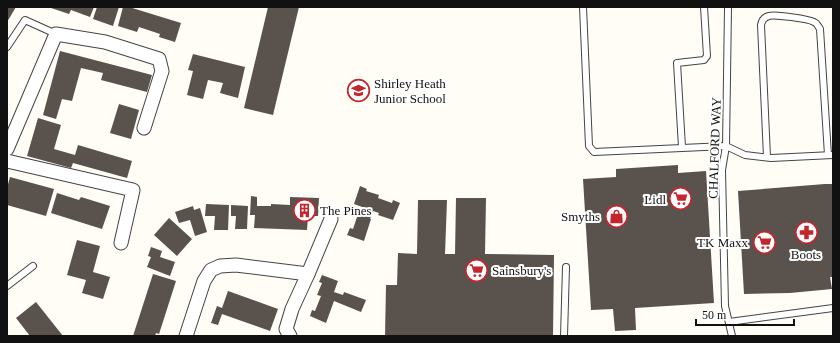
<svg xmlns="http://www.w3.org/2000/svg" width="840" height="343" viewBox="0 0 840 343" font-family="Georgia,serif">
  <rect width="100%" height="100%" fill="#fffdf5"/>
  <!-- building -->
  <g fill="#5a524d">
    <path d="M7,7H16L7,22Z"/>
    <path d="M48,7H94L90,17L71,10L69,14Z"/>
    <path d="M97,7H119L113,26L93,19Z"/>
    <path d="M123,7H129L181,23L175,42L159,37L160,34L139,27L137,32L118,26Z"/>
    <path d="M268,7H299L273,115L244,108Z"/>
    <path d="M60,51L152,75L147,92L101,80L103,73L81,68L72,101L62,99L56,119L43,115Z"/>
    <path d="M193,54L245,67L238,98L220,93L223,83L208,80L203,99L187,95L193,71L188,70Z"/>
    <path d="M119,104L139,110L131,139L110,133Z"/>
    <path d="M38,118L61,125L54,149L75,155L78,145L132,161L127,178L73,163L71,168L27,156Z"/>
    <path d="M678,165V173L706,171L714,303L635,308L636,330L615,331L613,309L591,310L583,179L616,177V169Z"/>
    <path d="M10,177L54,189L46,216L7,205V188Z"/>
    <path d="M825,184H833V277H830L832,289L790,293L744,294L738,191Z"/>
    <path d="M360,186L367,189L366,191L379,195L378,198L392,203L393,200L400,203L393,220L378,215L379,213L373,211L370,219H371L364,241L347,235L350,228L353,229L358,214L362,215L365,208L354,204Z"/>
    <path d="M57,193L79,200L81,197L110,206L102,229L51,213Z"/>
    <path d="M251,196L257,197V206H271V204L290,205V197L319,198L318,216H308L307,230L254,228L255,215H250Z"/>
    <path d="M456,198H486L485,254L554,255L553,336H385L386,285H397L398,253L417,254L418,200H447L445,254H455Z"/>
    <path d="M206,204L229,205L228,230H214L215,216H205Z"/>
    <path d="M231,205L248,206L247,229H235L236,216H231Z"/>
    <path d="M193,206L194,210L200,208L207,232L195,236L190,220L179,223L175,212Z"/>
    <path d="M169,218L192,239L177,256L154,235Z"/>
    <path d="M77,240L100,246L93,272L110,277L103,299L82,293L86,280L67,275Z"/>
    <path d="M151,247L162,251L160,257L175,262L170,276L147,267L151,257L148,256Z"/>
    <path d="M153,274L176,281L159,334L156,333L155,336H133Z"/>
    <path d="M322,275L338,281L334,292L343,295L344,292L366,300L361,312L334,301L326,323L310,316L312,310L315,311L321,296L317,295L322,283L319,282Z"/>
    <path d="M228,291L278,309L270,331L222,314L218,325L211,323L217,306L222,308Z"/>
    <path d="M36,302L63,336H30L16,318Z"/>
  </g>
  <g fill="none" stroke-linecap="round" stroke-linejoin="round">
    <defs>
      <g id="lane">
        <path d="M583,7L589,146L594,152L726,146L745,155L771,158L833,155"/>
        <path d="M728,7L726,146L722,170L725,306L732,336"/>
        <path d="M7,47L25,20L56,34"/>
        <path d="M682,147L677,63L704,60L707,56L704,7"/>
        <path d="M767,157L761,25C762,20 764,17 769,16C774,14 809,19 814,22C817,23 818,26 820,29L828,155"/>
        <path d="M7,286L33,266"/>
        <path d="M729,322L833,308"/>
        <path d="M564,336L566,267"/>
      </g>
      <g id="street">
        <path d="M7,149L56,34L105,42L159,59L162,71L144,128"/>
        <path d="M7,161L133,190L121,243"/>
        <path d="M186,336L204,281L211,270L220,266L236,265L308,274"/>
        <path d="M290,336L286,329L292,309L308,274L331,219"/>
      </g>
    </defs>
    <!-- lane casing -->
    <use href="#lane" stroke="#444" stroke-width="8"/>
    <!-- street casing -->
    <use href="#street" stroke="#444" stroke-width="15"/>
    <!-- lane -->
    <use href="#lane" stroke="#fff" stroke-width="6"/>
    <!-- street -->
    <use href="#street" stroke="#fff" stroke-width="13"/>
  </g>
  <!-- icons -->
  <defs>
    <symbol id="school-ring" viewBox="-11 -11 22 22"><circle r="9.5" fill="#fff" stroke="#c4262e" stroke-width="1.5"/><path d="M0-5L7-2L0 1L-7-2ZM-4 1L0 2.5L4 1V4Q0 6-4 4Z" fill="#c4262e"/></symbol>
    <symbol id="supermarket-ring" viewBox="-11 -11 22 22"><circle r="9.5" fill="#fff" stroke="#c4262e" stroke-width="1.5"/><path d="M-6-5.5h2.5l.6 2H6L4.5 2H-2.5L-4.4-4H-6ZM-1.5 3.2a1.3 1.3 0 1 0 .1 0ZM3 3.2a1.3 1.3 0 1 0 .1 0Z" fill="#c4262e"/></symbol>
    <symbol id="building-ring" viewBox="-11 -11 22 22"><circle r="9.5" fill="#fff" stroke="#c4262e" stroke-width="1.5"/><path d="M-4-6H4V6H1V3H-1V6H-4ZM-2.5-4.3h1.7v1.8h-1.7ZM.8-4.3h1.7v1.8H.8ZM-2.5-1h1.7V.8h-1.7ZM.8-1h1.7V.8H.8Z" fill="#c4262e"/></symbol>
    <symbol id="shop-ring" viewBox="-11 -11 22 22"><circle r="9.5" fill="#fff" stroke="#c4262e" stroke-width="1.5"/><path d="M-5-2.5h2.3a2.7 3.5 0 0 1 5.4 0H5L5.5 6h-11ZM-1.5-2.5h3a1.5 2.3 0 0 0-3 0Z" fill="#c4262e"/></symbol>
    <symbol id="pharmacy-ring" viewBox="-11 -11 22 22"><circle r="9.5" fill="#fff" stroke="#c4262e" stroke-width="1.5"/><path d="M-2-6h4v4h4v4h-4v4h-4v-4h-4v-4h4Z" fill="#c4262e"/></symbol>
  </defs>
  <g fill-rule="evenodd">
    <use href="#school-ring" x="346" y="78" width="25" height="25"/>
    <use href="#supermarket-ring" x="668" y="186" width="25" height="25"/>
    <use href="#building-ring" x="292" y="198" width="25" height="25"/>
    <use href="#shop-ring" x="604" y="204" width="25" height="25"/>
    <use href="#pharmacy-ring" x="794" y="220" width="25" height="25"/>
    <use href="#supermarket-ring" x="752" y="230" width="25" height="25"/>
    <use href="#supermarket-ring" x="464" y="258" width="25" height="25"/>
  </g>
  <g text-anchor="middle" stroke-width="4" stroke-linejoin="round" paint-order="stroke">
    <!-- poi labels -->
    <g font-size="13" fill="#111" stroke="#fff" text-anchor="start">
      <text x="374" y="88">Shirley Heath<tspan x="374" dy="15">Junior School</tspan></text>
      <text x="666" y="204" text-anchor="end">Lidl</text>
      <text x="320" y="215">The Pines</text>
      <text x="600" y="221" text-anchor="end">Smyths</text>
      <text x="748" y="247" text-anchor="end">TK Maxx</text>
      <text x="806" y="259" text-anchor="middle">Boots</text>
      <text x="492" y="275">Sainsbury's</text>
    </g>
    <!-- street labels -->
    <g font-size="13" fill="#111" stroke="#fff">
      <text transform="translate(714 148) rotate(-88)" y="5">CHALFORD WAY</text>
    </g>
  </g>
  <!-- border -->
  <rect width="840" height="343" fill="none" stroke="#111111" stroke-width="16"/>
  <!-- scale -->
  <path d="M696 319v6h98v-6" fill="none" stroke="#111111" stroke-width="2"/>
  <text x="702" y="319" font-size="12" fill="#111111" stroke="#ffffff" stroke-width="3" paint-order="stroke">50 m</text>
</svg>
